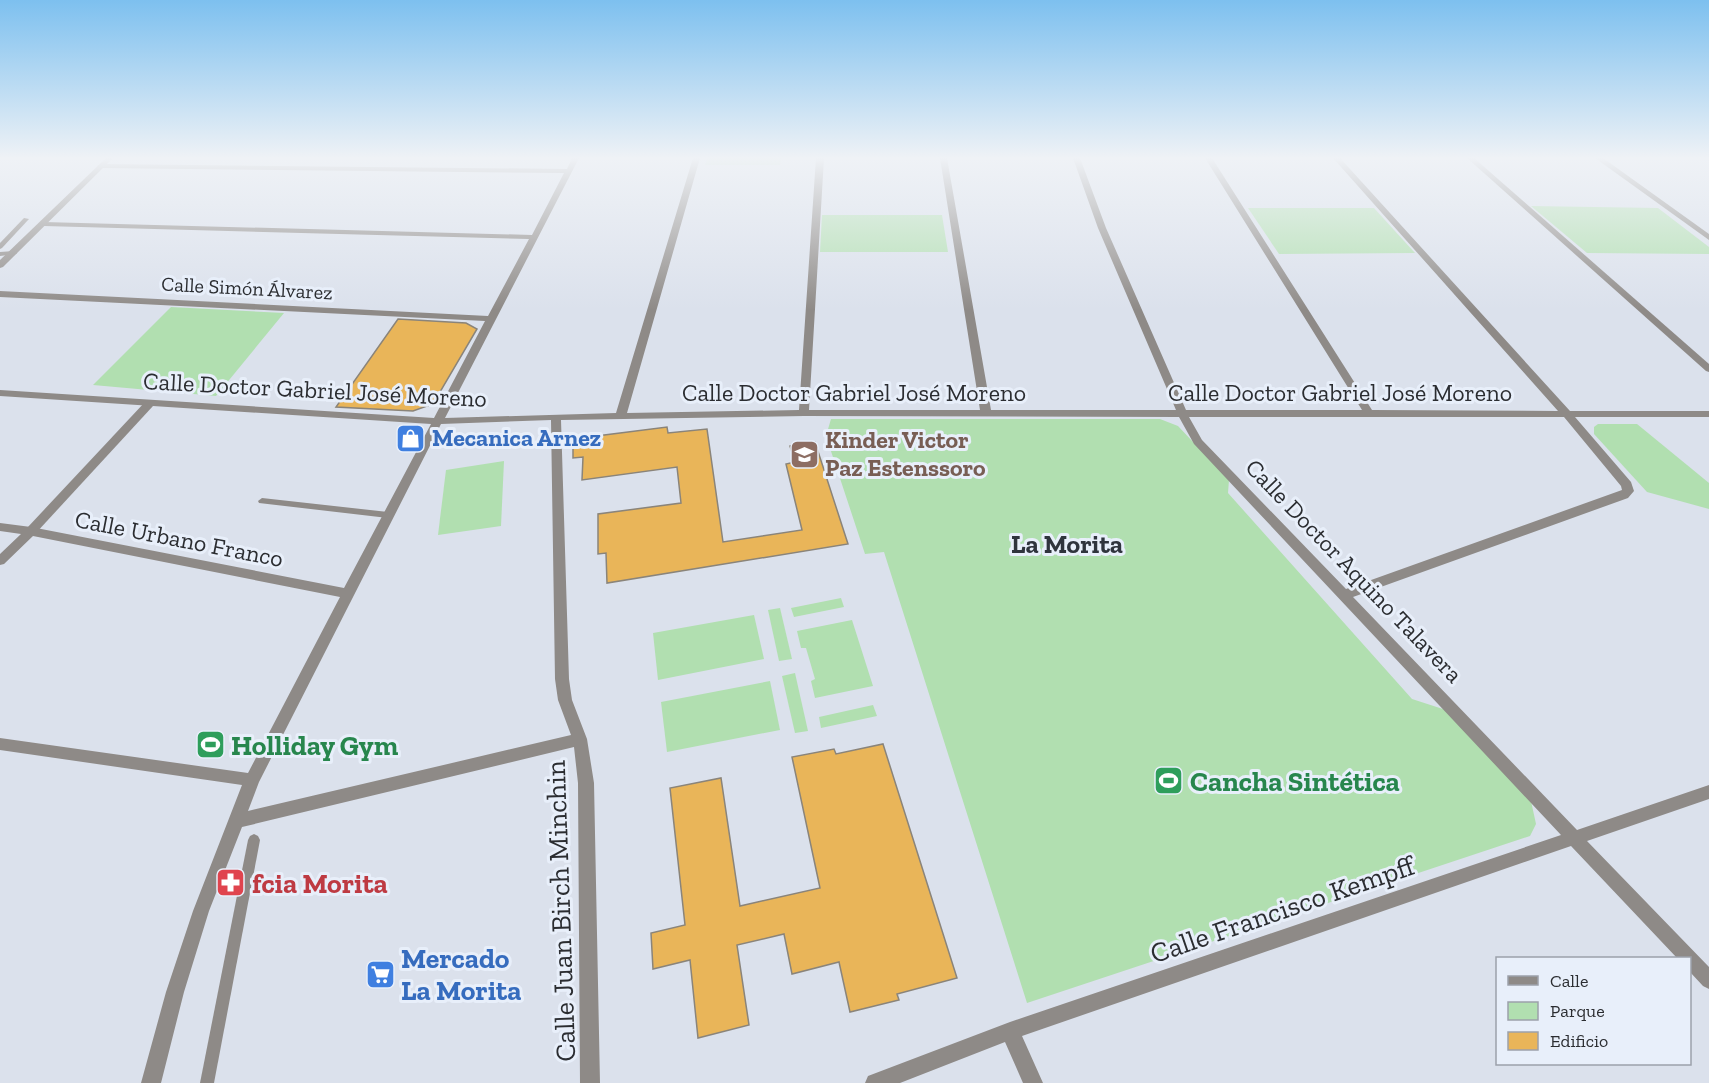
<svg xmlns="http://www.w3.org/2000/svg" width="1709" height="1083" viewBox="0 0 1709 1083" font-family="'Zilla Slab',serif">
  <rect width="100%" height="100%" fill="#dbe1ec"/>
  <!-- green -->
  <g fill="#b1dfb0">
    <path d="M707,158H781L780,165H705Z"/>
    <path d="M1531,206L1658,208L1709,247V254L1587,253Z"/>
    <path d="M1248,208H1374L1415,253L1279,254Z"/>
    <path d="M822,215H942L948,252H820Z"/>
    <path d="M171,307L284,313L216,396L93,385Z"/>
    <path d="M831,419H1160L1178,426L1229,480L1228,493L1412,699L1449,711L1531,801L1536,824L1530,836L1027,1003L884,552L865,554L826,436Z"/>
    <path d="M1598,424H1637L1709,483V509L1647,492L1594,434V427Z"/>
    <path d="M504,461L501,526L438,535L446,470Z"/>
    <path d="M841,598L844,607L794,617L791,608Z"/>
    <path d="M780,608L792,659L779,661L768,610Z"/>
    <path d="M754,615L764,659L658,680L653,633Z"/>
    <path d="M852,620L873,686L815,698L811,681L815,679L806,648H801L797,631Z"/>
    <path d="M795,673L808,731L795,733L782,676Z"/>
    <path d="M770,681L780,730L667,752L661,702Z"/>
    <path d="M873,705L877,716L821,728L819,717Z"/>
  </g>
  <!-- building -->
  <g fill="#e9b559" stroke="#8a847a" stroke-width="1.5">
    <path d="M398,319L466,323L477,329L433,404L413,411L336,407Z"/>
    <path d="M667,427L668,433L707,429L723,542L802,530L786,464L795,462L790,446L815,442L848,544L607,583L606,553L598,554V514L681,503L677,467L582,480L583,457L573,458V439Z"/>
    <path d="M883,744L957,978L897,994L899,1000L850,1012L839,962L792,974L784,934L737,945L749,1025L698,1038L690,960L653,969L651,933L685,925L670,788L721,778L740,906L820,888L792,757L834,749L836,754Z"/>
  </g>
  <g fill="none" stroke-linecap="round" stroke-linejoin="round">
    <!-- service -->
    <g fill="#8e8a87" fill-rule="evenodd">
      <path d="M24,218L29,219L2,248L0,249V243Z"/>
      <path d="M14,251L17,253L16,254L0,256V252Z"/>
      <path d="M262,498L388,512L392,515L388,518L259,503L258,501Z"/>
      <path d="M254,834L258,836L260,840L214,1083H200L248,840L250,836Z"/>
    </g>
    <!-- pedestrian -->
    <path fill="#8e8a87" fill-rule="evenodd" d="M149,401L153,402V406L35,534H27L25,531L27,528L145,402Z"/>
    <!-- minor -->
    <g fill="#8e8a87" fill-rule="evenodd">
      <path d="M572,158H579L445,418L616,413L693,158H700L627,413L799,410L816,158H824L809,410H980L940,158H947L991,410H1176L1098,228L1073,158H1080L1106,228L1186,410H1362L1205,158H1212L1372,410L1558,411L1333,158H1340L1570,411H1709V417H1575L1631,482L1634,491L1628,498L1353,597L1577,830L1709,785V799L1587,841L1709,967V989L1703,986L1690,972V958H1677L1571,846L1022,1036L1043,1083H1023L1005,1042L900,1083H865L868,1076L1010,1022L1561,835L1194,444L1179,417L804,416L561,420L569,679L572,700L587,739L594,783L600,1083H580L578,783L574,747L242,827L209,911L184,992L161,1083H141L166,992L193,911L242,785L0,750V738L248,773L340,597L33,536L4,564L0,565V554L21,534L0,531V523L31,527L344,588L431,424L0,396V390L434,418L485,321L0,297V291L488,316L529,239L44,226L40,224L44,222L532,235L564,173L101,168L97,166L101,164L567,169ZM1189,417H1564L1621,486L1622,490L1346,589L1202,440ZM551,420L555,679L558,700L571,735L248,811L259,782L441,424Z"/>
      <path d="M1467,158H1474L1709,364V372L1706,371Z"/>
      <path d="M1595,158H1603L1709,234V240Z"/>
    </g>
    <!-- tertiary -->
    <path fill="#8e8a87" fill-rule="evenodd" d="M106,158H113L3,267L0,268V260Z"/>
  </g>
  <!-- sky -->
  <linearGradient id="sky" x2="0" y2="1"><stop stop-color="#7dc0ef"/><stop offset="0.51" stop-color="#eff2f6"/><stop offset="1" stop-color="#eff2f6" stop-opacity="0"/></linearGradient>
  <rect width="1709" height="310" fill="url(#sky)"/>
  <!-- icons -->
  <defs>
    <symbol id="shop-square" viewBox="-11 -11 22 22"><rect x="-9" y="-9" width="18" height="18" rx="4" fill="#3f7fe0" stroke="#e8effa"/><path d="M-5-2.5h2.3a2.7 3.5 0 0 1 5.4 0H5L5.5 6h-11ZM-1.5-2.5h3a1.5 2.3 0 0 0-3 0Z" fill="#fff"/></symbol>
    <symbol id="school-square" viewBox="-11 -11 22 22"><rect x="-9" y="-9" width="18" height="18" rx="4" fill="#8d6e63" stroke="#e8effa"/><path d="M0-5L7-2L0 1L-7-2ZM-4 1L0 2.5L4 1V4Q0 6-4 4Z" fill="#fff"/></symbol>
    <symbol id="stadium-square" viewBox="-11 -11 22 22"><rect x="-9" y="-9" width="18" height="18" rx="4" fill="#2e9e5b" stroke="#e8effa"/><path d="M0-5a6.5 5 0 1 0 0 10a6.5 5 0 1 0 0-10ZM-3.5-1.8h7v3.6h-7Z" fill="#fff"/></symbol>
    <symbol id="pharmacy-square" viewBox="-11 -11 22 22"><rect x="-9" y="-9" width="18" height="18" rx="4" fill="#e0444e" stroke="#e8effa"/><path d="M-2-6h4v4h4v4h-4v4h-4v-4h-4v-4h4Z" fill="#fff"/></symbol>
    <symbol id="supermarket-square" viewBox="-11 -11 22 22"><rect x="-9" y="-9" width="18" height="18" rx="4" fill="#3f7fe0" stroke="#e8effa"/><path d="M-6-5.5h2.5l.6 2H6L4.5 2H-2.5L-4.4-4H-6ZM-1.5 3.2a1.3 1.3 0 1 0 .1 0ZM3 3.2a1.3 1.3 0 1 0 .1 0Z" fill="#fff"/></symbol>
  </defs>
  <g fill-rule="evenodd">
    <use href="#shop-square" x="394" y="422" width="33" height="33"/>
    <use href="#school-square" x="788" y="438" width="33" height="33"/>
    <use href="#stadium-square" x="194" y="728" width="33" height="33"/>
    <use href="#stadium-square" x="1152" y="764" width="33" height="33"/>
    <use href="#pharmacy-square" x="214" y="866" width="33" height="33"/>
    <use href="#supermarket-square" x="364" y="958" width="33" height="33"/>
  </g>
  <g text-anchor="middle" stroke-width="6" stroke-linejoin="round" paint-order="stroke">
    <!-- far-street labels -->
    <g font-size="20" fill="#2b2d31" stroke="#e8effa">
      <text transform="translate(247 288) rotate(3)" y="7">Calle Simón Álvarez</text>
    </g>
    <!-- street labels -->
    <g font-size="24" fill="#2b2d31" stroke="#e8effa">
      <text transform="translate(315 390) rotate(3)" y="8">Calle Doctor Gabriel José Moreno</text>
      <text x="854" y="401">Calle Doctor Gabriel José Moreno</text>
      <text x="1340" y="401">Calle Doctor Gabriel José Moreno</text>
      <text transform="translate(179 539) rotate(11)" y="8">Calle Urbano Franco</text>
      <text transform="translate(1354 571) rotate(46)" y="8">Calle Doctor Aquino Talavera</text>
    </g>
    <!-- shop labels -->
    <g font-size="24" font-weight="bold" fill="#366cbe" stroke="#e8effa" text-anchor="start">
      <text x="432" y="446">Mecanica Arnez</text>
    </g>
    <!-- education labels -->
    <g font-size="24" font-weight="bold" fill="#785e54" stroke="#e8effa" text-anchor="start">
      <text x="825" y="448">Kinder Victor<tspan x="825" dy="28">Paz Estenssoro</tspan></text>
    </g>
    <!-- neighbourhood labels -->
    <g font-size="26" font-weight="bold" fill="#2f343d" stroke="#e8effa">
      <text x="1067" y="553">La Morita</text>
    </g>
    <!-- near-leisure labels -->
    <g font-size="28" font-weight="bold" fill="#27864d" stroke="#e8effa" text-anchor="start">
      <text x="231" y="755">Holliday Gym</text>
      <text x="1190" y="791">Cancha Sintética</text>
    </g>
    <!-- near-health labels -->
    <g font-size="28" font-weight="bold" fill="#be3a42" stroke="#e8effa" text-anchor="start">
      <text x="252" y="893">fcia Morita</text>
    </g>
    <!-- near-street labels -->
    <g font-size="28" fill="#2b2d31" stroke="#e8effa">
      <text transform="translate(1282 909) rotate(-19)" y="10">Calle Francisco Kempff</text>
      <text transform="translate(560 911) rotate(-92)" y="10">Calle Juan Birch Minchin</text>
    </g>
    <!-- near-shop labels -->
    <g font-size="28" font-weight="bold" fill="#366cbe" stroke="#e8effa" text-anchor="start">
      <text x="401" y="968">Mercado<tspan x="401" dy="32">La Morita</tspan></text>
    </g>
  </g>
  <!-- legend -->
  <rect x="1496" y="957" width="195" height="108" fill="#e8effa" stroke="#9ca1aa" stroke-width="1.5"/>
  <rect x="1508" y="976" width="30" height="9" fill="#8e8a87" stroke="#9ca1aa" stroke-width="1.5"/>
  <text x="1550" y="987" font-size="18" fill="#2b2d31">Calle</text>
  <rect x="1508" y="1002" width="30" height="18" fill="#b1dfb0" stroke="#9ca1aa" stroke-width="1.5"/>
  <text x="1550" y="1017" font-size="18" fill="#2b2d31">Parque</text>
  <rect x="1508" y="1032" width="30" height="18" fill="#e9b559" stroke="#9ca1aa" stroke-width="1.5"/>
  <text x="1550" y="1047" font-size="18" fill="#2b2d31">Edificio</text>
</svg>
